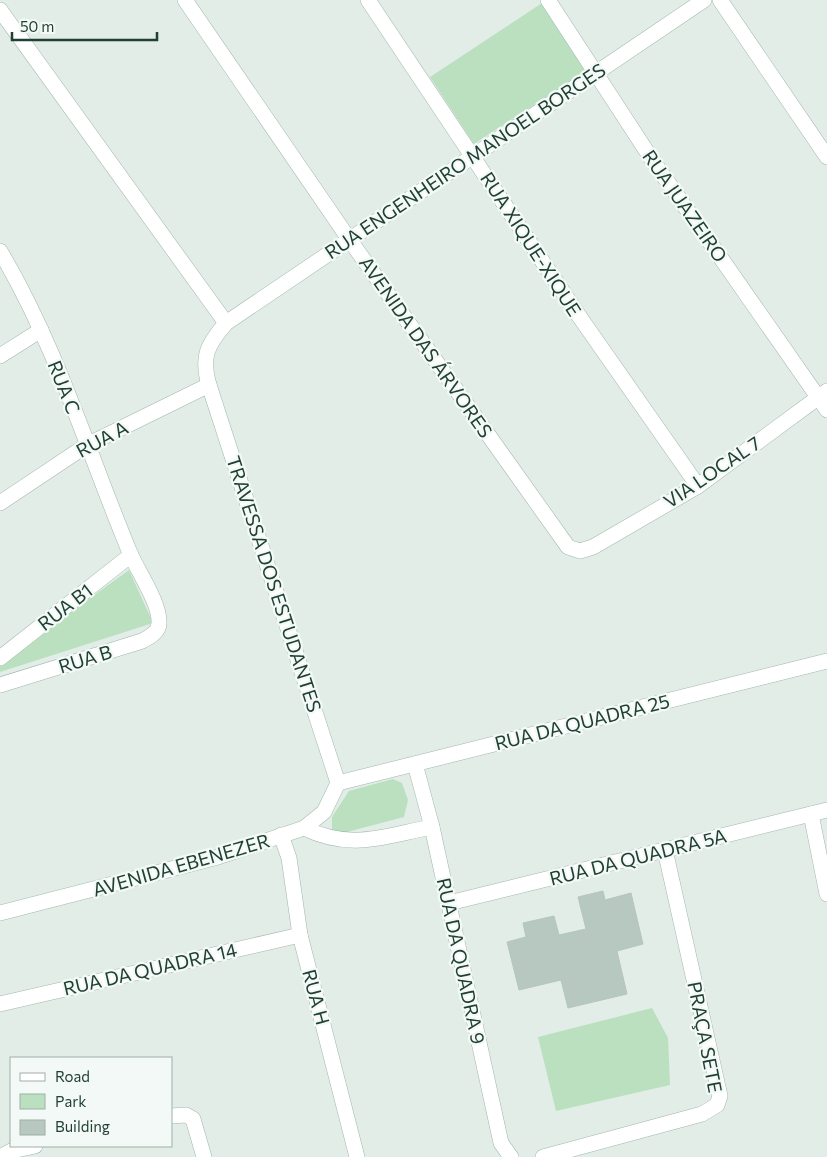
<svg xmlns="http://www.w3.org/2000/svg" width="827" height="1157" viewBox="0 0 827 1157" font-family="Commissioner,sans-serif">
  <rect width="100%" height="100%" fill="#e2ede7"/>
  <!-- green -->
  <g fill="#bae0c0">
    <path d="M542,3L586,71L474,144L430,77Z"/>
    <path d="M129,570L153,623L0,672V663Z"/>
    <path d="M393,779L402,783L408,800L404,817L343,833L332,829V817L349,791Z"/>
    <path d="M652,1008L668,1038L670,1085L556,1111L538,1037Z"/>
  </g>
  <!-- building -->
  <path fill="#b7c8c0" stroke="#b4c7bd" d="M603,891L605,900L631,893L643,944L617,951L627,994L568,1008L561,980L519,990L507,942L526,937L523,923L554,916L559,935L586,929L578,897Z"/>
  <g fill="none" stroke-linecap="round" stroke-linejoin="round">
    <defs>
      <g id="street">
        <path d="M185,0L349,239L568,547L580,551L593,547L698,486L827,391"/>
        <path d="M368,0L579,316L698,486"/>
        <path d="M548,0L651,158L827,410"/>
        <path d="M720,0L827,157"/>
        <path d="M0,10L226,323"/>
        <path d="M0,251C56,345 88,452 130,553C138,572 160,603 159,623C159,632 150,637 142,641L0,685"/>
        <path d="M0,356L41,330"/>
        <path d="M0,503L87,445L209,385"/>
        <path d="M0,658L131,555"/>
        <path d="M415,764L432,827L501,1143L511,1157"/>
        <path d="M338,783L827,661"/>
        <path d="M811,814L827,894"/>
        <path d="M304,828C352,851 383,836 432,827"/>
        <path d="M281,835L289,858L300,935L357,1157"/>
        <path d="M449,903L827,810"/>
        <path d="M0,1004L300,935"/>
        <path d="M171,1116L186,1115L193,1119L204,1157"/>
        <path d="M0,1157L11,1151L35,1146"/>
        <path d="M543,1157L702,1114L717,1105L720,1096L665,850"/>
      </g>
      <path id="secondary" d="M0,913L218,857L304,828L324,812L338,783L209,385C201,357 207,345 226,323L704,0"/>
    </defs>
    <!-- street casing -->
    <use href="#street" stroke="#a4b6ae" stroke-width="16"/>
    <!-- secondary casing -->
    <use href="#secondary" stroke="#a0baae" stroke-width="16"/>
    <!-- street -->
    <use href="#street" stroke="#fff" stroke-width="15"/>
    <!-- secondary -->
    <use href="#secondary" stroke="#fff" stroke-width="15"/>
  </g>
  <g text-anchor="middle" stroke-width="4.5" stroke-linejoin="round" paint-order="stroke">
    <!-- street labels -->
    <g font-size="19" fill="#214034" stroke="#f3f9f6">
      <text transform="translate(465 161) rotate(-34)" y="7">RUA ENGENHEIRO MANOEL BORGES</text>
      <text transform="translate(685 206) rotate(55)" y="7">RUA JUAZEIRO</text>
      <text transform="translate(531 244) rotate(57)" y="7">RUA XIQUE-XIQUE</text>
      <text transform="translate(426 347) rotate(55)" y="7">AVENIDA DAS ÁRVORES</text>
      <text transform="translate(64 387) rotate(68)" y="7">RUA C</text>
      <text transform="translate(102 439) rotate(-28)" y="7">RUA A</text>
      <text transform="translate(712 472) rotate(-34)" y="7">VIA LOCAL 7</text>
      <text transform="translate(274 584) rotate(72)" y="7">TRAVESSA DOS ESTUDANTES</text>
      <text transform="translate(65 607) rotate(-38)" y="7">RUA B1</text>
      <text transform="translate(85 659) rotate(-17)" y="7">RUA B</text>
      <text transform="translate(582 722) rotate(-14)" y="7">RUA DA QUADRA 25</text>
      <text transform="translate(638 857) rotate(-14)" y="7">RUA DA QUADRA 5A</text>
      <text transform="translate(181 865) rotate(-16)" y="7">AVENIDA EBENEZER</text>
      <text transform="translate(461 961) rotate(78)" y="7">RUA DA QUADRA 9</text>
      <text transform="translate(150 969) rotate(-13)" y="7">RUA DA QUADRA 14</text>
      <text transform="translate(316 997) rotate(75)" y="7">RUA H</text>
      <text transform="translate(705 1037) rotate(79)" y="7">PRAÇA SETE</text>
    </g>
  </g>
  <!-- legend -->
  <rect x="10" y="1057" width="162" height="90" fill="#f3f9f6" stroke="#9fafa8"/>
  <rect x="20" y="1073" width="25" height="8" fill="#ffffff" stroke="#9fafa8"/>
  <text x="55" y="1082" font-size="15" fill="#214034">Road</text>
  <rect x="20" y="1094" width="25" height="15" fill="#bae0c0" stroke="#9fafa8"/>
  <text x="55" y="1107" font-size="15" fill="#214034">Park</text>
  <rect x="20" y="1120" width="25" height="15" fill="#b7c8c0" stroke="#9fafa8"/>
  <text x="55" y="1132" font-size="15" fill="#214034">Building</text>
  <!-- scale -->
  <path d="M12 32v8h145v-8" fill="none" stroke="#214034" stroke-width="2.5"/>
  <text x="20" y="32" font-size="15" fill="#214034" stroke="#f3f9f6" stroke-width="4" paint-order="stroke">50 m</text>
</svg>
